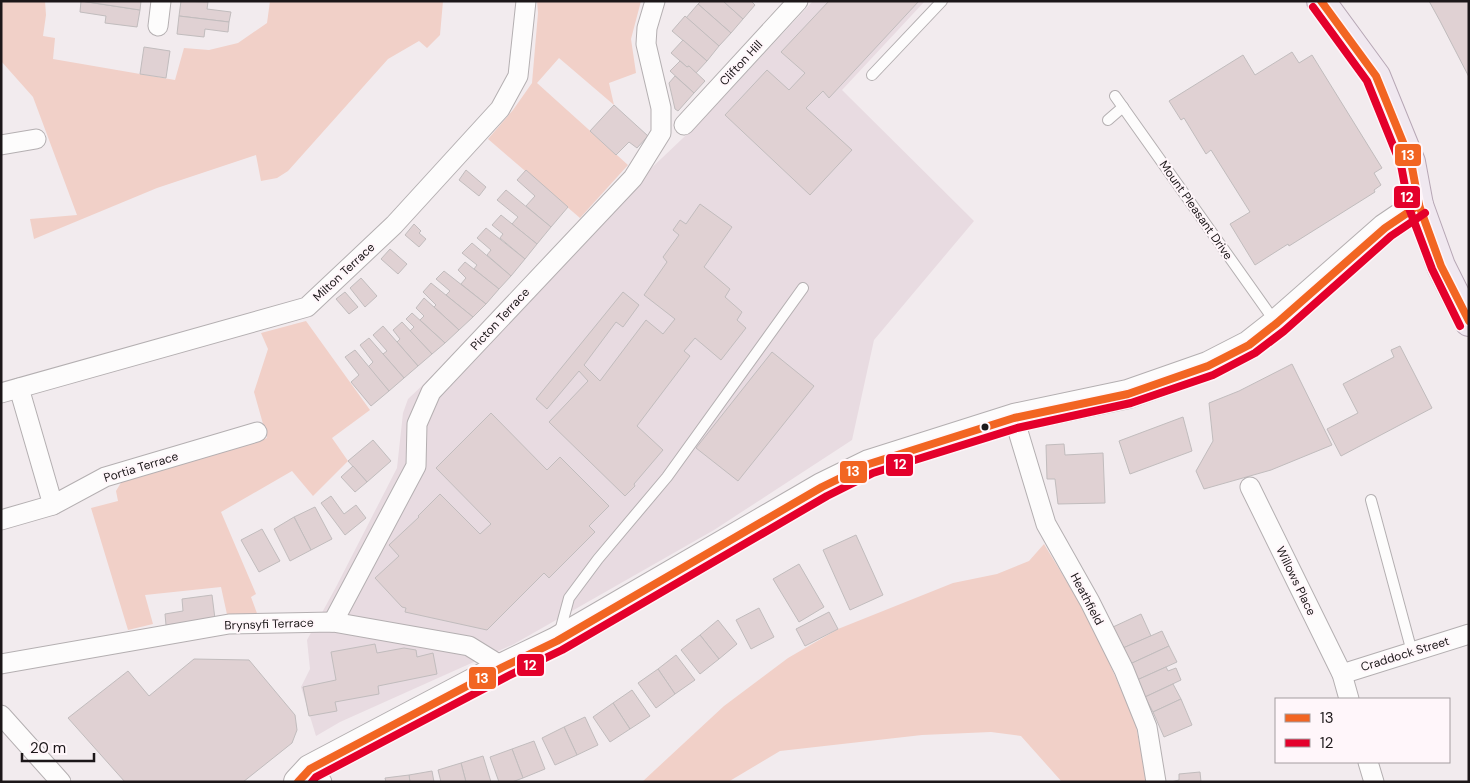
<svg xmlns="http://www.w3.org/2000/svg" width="1470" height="783" viewBox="0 0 1470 783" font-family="'DM Sans',sans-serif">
  <rect width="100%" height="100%" fill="#f2ebee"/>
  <!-- built -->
  <path fill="#e8dbe1" d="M813,1H925L842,90L974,221L874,340L852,440L714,530L514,644L340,722L316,736L301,687L310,669L307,640L336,587L397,468L403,413L408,399L702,120Z"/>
  <!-- green -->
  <g fill="#f1d0c8">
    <path d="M1,1H45L46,15L43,36L55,38L53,59L175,80L184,48L209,50L238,43L267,23L270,1H443L440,35L427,48L419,41L388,59L288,171L277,178L261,181L256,155L157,188L34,239L30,219L77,215L33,97L1,61Z"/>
    <path d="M537,1H641L631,39L636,73L609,83L614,105L559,58L537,83L628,165L580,218L488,139L513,110L532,83L538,13Z"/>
    <path d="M306,321L370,410L332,438L348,461L313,496L292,471L221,512L256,594L251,597L258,616L228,619L221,587L145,595L153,624L128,630L91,508L118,501L116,491L122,481L267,438L254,392L268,349L261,333Z"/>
    <path d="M1044,544L1090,620L1135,721L1147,782H1062L1021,736L991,732L922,735L780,751L728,782H642L724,706L788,658L838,629L953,583L997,574L1029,561Z"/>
  </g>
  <!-- building -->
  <g fill="#e0d1d3" stroke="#c1bcbd">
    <path d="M81,1L140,10L137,27L105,23L106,16L80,12Z"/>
    <path d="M81,1H141L140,10Z"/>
    <path d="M181,1L208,2L207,9L231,12L229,22L179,16Z"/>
    <path d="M701,1H723L743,19L731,33L698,4Z"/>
    <path d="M723,1H751L755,5L743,19Z"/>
    <path d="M829,1H919L829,98L823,91L806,108L852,150L810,195L725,115L767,70L789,90L805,73L781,52Z"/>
    <path d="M1429,1H1469V77L1440,21Z"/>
    <path d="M698,4L731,33L719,46L686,18Z"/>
    <path d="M179,16L229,22L228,32L205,29L204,37L177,34Z"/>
    <path d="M685,16L719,46L707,61L672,31Z"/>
    <path d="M683,40L707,61L696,73L689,66L687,67L671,53Z"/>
    <path d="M144,47L170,51L166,78L140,74Z"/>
    <path d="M1292,52L1299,63L1312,55L1382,168L1374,173L1381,185L1374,190L1375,192L1289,246L1288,244L1255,265L1230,224L1250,212L1211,150L1206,154L1184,118L1181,120L1169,101L1243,55L1255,75Z"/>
    <path d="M680,61L687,67L689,66L705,81L694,93L670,71Z"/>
    <path d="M675,76L694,93L678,111L675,109L669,83Z"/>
    <path d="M614,105L648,136L637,148L629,142L616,155L590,131Z"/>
    <path d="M466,170L486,187L479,196L459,180Z"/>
    <path d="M526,170L568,207L551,227L526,206L535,196L517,180Z"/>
    <path d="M506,190L551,227L537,244L512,224L518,217L497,200Z"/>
    <path d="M700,204L732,227L704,267L730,289L725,297L742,312L737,320L746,328L721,360L695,338L684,351L690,356L637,426L663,450L634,484L635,486L625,496L549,422L588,381L579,371L547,409L536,399L623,292L639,305L623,327L616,322L584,365L600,381L646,320L663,334L675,319L644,295L667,262L663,257L679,235L673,230L680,220L686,224Z"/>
    <path d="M501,215L537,244L525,259L500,238L503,234L492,225Z"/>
    <path d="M414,224L421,231L419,233L426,239L419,247L405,235Z"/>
    <path d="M486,228L525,259L511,276L487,255L491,250L477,238Z"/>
    <path d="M472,243L511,276L499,289L474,269L477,265L462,253Z"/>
    <path d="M390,249L407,264L398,274L381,259Z"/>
    <path d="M465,262L499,289L486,304L461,284L466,278L458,270Z"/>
    <path d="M444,271L486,304L473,317L446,295L450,291L436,279Z"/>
    <path d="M361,278L377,296L365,307L350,288Z"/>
    <path d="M431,283L473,317L459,330L434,307L436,305L423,292Z"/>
    <path d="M345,292L358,307L349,314L336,299Z"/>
    <path d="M424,298L459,330L445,343L420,320L424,316L416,308Z"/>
    <path d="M412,313L445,343L432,354L410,331L414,327L406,319Z"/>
    <path d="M402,322L432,354L418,366L397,342L400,339L393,330Z"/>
    <path d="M383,326L418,366L404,378L383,354L387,351L373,335Z"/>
    <path d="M369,338L404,378L389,391L368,367L373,362L360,345Z"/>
    <path d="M1400,346L1432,408L1341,456L1327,429L1358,413L1343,384L1394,357L1391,350Z"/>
    <path d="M355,350L389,391L371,406L351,382L359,375L345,357Z"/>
    <path d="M772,352L814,386L738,481L696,448Z"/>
    <path d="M1292,364L1332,445L1271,470L1204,489L1196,471L1213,441L1209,403L1239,391Z"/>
    <path d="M491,413L547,470L560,457L609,506L589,526L595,532L549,578L544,573L487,630L405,612L406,608L402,607L375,578L399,556L389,545L419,517L418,516L440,494L480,534L491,524L436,468Z"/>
    <path d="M1183,417L1192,451L1130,474L1119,441Z"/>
    <path d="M373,440L391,461L367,482L348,461Z"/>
    <path d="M1064,444L1065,455L1103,453L1105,503L1058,504L1055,479H1047L1046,445Z"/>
    <path d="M353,466L367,482L355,492L341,477Z"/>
    <path d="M331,496L344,514L356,505L366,518L345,535L321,503Z"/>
    <path d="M315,507L332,539L311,550L294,517Z"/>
    <path d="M294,517L311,550L290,561L274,529Z"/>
    <path d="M262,529L280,561L259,572L241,540Z"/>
    <path d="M856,535L883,595L850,610L823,550Z"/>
    <path d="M799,564L824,607L799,622L773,579Z"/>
    <path d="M212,595L215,619L166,625L165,614L183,611L182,599Z"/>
    <path d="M759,608L774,637L751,649L736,620Z"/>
    <path d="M829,612L838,629L805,646L796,629Z"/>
    <path d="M1141,614L1151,636L1123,648L1113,627Z"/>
    <path d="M718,620L737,644L719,659L700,635Z"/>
    <path d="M1162,631L1169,646L1130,664L1123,648Z"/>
    <path d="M700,635L719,659L700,674L681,650Z"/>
    <path d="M375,644L377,653L404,648L416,650L417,657L433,653L437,674L378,686L379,694L335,702L337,711L309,716L303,687L336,680L331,652Z"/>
    <path d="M1169,646L1177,662L1137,680L1130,664Z"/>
    <path d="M676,655L695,680L675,694L658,669Z"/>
    <path d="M194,659L249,660L295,715L297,730L292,743L243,782H125L68,718L128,671L149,696Z"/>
    <path d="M1166,667L1168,671L1176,668L1181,680L1145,697L1137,680Z"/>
    <path d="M658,669L675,694L656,708L638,683Z"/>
    <path d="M1173,684L1181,699L1153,712L1145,697Z"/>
    <path d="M632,690L650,716L630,729L613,703Z"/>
    <path d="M1181,699L1192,725L1164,737L1153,712Z"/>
    <path d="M613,703L630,729L610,742L593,717Z"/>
    <path d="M585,717L598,745L577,755L564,727Z"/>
    <path d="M564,727L577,755L555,765L542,738Z"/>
    <path d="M534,741L545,769L523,778L512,749Z"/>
    <path d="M512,749L523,778L512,782H499L490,757Z"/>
    <path d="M483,756L491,782H466L461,763Z"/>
    <path d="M461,763L466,782H441L438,770Z"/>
    <path d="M432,771L434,782H410L409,775Z"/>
    <path d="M1200,772L1201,782H1171L1179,780V774Z"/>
    <path d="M409,775L410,782H386L385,778Z"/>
  </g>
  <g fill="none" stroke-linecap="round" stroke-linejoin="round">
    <defs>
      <g id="lane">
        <path d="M872,75L942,1"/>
        <path d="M1115,96L1276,323"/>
        <path d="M1108,120L1123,107"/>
        <path d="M1371,500L1412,652"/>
        <path d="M559,635L569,598L598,559L667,477L803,288"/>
      </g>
      <g id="street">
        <path d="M158,26L161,1"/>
        <path d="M684,125L798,1"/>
        <path d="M1,145L36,139"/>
        <path d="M19,388L53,505"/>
        <path d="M1,393L307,307L394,225L500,109L518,76L526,1"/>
        <path d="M1014,418L1046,524L1090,602L1124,670L1147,727L1156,782"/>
        <path d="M1250,487L1342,674L1349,699"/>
        <path d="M1,520L53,505L105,477L257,432"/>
        <path d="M333,622L416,466L417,424L431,392L633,178L661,133V108L646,44L647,28L655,1"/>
        <path d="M1,664L229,624L333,622L469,646L503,667"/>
        <path d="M1342,674L1469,634"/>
        <path d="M1,715L61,782"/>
        <path d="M1368,762L1374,782"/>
        <path d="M310,769L322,782"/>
      </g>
      <path id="secondary" d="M298,782L310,769L503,667L557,641L822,487L869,464L1014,418L1128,394L1208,366L1249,345L1277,323L1385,228L1419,205"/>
      <path id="primary" d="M1321,1L1376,76L1411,162L1419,205L1441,266L1469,322"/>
    </defs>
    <!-- lane casing -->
    <use href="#lane" stroke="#b4afb1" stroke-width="12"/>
    <!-- street casing -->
    <use href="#street" stroke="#b4afb1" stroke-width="21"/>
    <!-- secondary casing -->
    <use href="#secondary" stroke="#b4afb1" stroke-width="30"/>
    <!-- primary casing -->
    <use href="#primary" stroke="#b7a7b5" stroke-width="30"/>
    <!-- lane -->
    <use href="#lane" stroke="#fdfcfc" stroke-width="10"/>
    <!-- street -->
    <use href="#street" stroke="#fdfcfc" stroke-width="19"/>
    <!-- secondary -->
    <use href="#secondary" stroke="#fdfcfc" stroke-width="28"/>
    <!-- primary -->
    <use href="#primary" stroke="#f0e8f0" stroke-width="28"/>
    <defs>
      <g id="bus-1">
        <path d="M1321,1L1376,76L1411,162L1419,205L1441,266L1469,321"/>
        <path d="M298,782L310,769L503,667L557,641L822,487L869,464L1014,418L1128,394L1208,366L1249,345L1277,323L1385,228L1419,205"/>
      </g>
      <g id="bus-2">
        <path d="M1313,7L1367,81L1401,165L1409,208L1432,269L1460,326"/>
        <path d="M312,782L316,777L508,676L562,650L827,496L873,473L1017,428L1131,403L1213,375L1255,353L1284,331L1391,236L1425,213"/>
      </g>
    </defs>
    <!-- bus-1 casing -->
    <use href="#bus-1" stroke="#fff6fa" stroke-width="11"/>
    <!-- bus-2 casing -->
    <use href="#bus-2" stroke="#fff6fa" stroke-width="11"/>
    <!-- bus-1 -->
    <use href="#bus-1" stroke="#f26522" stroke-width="8"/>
    <!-- bus-2 -->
    <use href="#bus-2" stroke="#e4002b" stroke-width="8"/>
  </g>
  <!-- markers -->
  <circle fill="#1c1719" stroke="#fff6fa" stroke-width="2" cx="985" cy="427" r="4.5"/>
  <g text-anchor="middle" stroke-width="4" stroke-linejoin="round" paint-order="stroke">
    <!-- street labels -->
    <g font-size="12" fill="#1c1719" stroke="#fff6fa">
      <text transform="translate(741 63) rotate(-47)" y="4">Clifton Hill</text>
      <text transform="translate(1196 210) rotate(55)" y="4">Mount Pleasant Drive</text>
      <text transform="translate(344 272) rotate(-43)" y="4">Milton Terrace</text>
      <text transform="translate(500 319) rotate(-47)" y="4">Picton Terrace</text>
      <text transform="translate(141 467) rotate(-17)" y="4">Portia Terrace</text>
      <text transform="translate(1296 581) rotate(64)" y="4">Willows Place</text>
      <text transform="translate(1087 599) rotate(62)" y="4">Heathfield</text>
      <text transform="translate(269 624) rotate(-2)" y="4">Brynsyfi Terrace</text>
      <text transform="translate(1405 654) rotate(-17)" y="4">Craddock Street</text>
    </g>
  </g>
  <g stroke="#fff6fa" stroke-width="2">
    <rect x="1394" y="143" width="28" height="24" rx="5" fill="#f26522"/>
    <rect x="1393" y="185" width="28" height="24" rx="5" fill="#e4002b"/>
    <rect x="885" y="453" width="29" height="24" rx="5" fill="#e4002b"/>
    <rect x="839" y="460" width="29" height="24" rx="5" fill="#f26522"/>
    <rect x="516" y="653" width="29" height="24" rx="5" fill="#e4002b"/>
    <rect x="468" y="666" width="29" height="24" rx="5" fill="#f26522"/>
  </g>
  <g font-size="14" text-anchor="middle" font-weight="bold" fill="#fff">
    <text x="1408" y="160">13</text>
    <text x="1407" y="202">12</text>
    <text x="900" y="469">12</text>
    <text x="853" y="476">13</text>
    <text x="530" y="670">12</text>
    <text x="482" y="683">13</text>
  </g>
  <!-- border -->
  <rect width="1470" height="783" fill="none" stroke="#1c1719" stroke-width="5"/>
  <!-- legend -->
  <rect x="1275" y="698" width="175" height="65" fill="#fff6fa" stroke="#a49da0"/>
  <rect x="1285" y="714" width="25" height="8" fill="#f26522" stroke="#a49da0"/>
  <text x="1320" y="723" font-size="15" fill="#1c1719">13</text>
  <rect x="1285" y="739" width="25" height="8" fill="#e4002b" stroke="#a49da0"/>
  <text x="1320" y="748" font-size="15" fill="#1c1719">12</text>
  <!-- scale -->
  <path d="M22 753v8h72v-8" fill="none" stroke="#1c1719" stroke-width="2.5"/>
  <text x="30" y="753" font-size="15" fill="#1c1719" stroke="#fff6fa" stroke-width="4" paint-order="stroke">20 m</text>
</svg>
